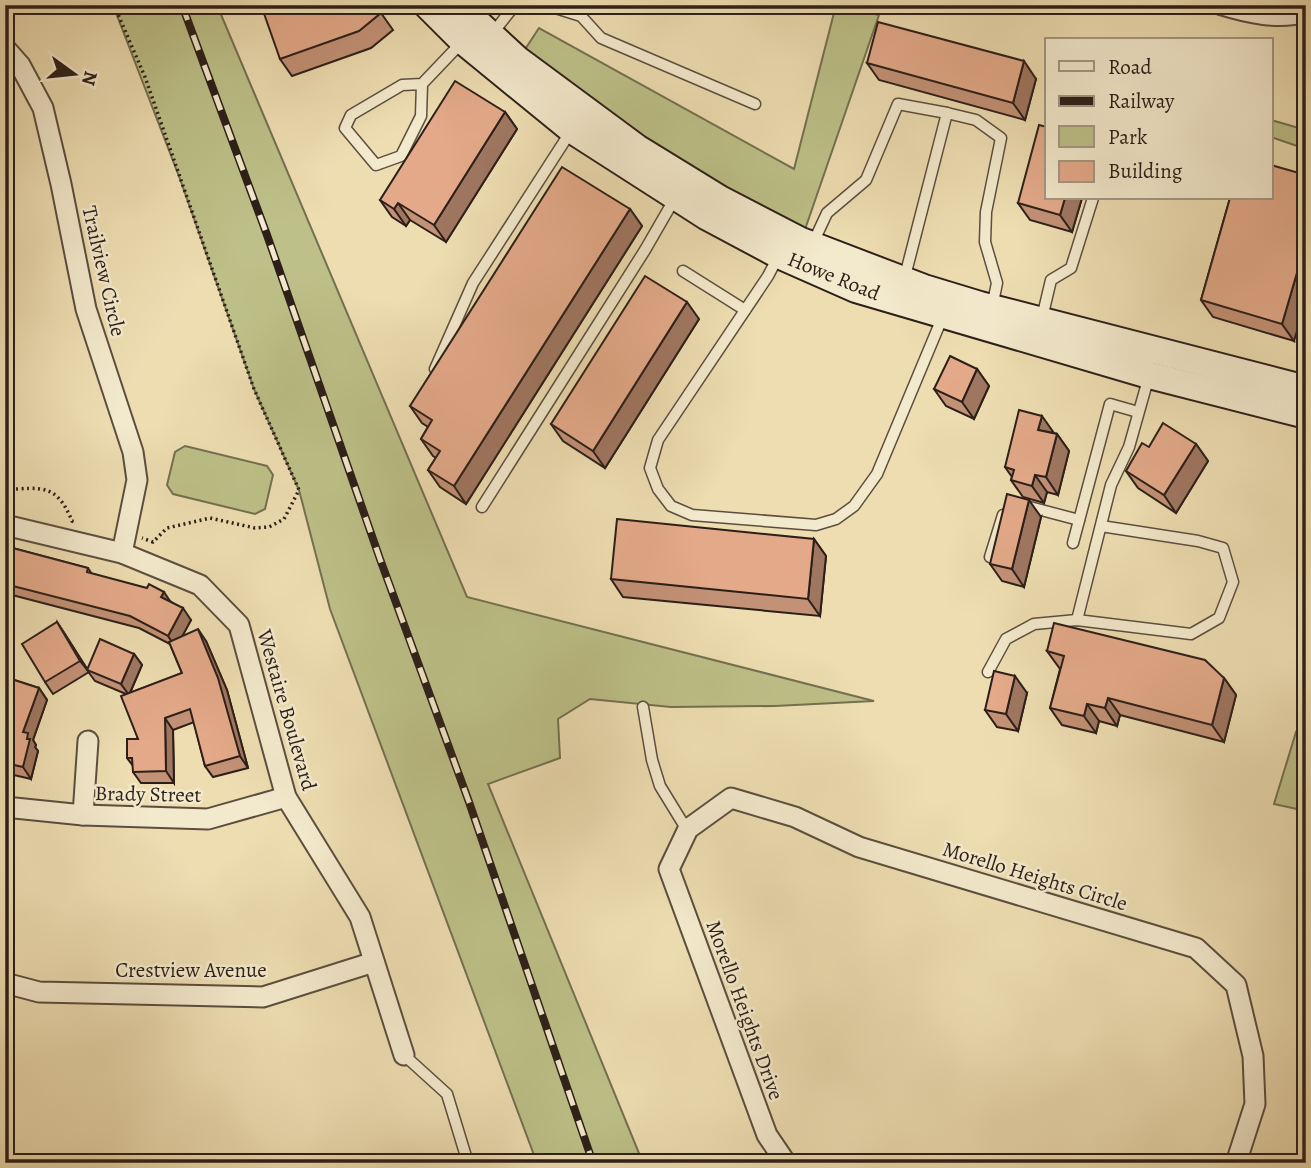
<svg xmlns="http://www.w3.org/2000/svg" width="1311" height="1168" viewBox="0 0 1311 1168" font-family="Alegreya,serif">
  <rect width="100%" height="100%" fill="#edddb1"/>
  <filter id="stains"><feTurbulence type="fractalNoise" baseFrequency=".00286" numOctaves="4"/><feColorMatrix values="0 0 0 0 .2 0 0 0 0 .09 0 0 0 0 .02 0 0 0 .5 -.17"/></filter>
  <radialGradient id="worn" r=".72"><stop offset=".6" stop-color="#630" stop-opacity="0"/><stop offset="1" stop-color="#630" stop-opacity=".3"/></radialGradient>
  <!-- green -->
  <g fill="#bdc088" stroke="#747050" stroke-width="2">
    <path d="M113,5H217L467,597L874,701L775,706L671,707L590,699L558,719L560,758L488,784L643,1163H537L330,609L299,490L254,389L180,179Z"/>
    <path d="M836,5L879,15L801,241L518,60L539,28L794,169Z"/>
    <path d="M1271,120L1306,130V149L1271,137Z"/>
    <path d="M185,446L267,466L273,475L265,509L255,514L173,494L167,485L175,452Z"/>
    <path d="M1296,732L1306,738V811L1274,804Z"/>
  </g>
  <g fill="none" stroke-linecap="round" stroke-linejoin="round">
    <defs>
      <g id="lane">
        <path d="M546,5L581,16L601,38L755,104"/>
        <path d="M492,34L515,5"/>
        <path d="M422,84L402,85L351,115L345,128L376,165L401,156L421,116L422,84L463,41"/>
        <path d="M813,243L827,213L866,180L898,104L947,113"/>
        <path d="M779,255L768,276L658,440L650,468L658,489L671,506L692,515L816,525L836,519L854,506L877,474L943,316"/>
        <path d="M683,271L745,310"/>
        <path d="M904,280L947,113L976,120L1001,138L986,212L985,242L997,283L992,307"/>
        <path d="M1042,318L1051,280L1071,268L1093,198"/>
        <path d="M435,369L473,283L571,131"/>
        <path d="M1022,505L1079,520"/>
        <path d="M482,507L645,250L675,198"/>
        <path d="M1073,543L1110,404L1138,412"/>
        <path d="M990,557L1003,515"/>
        <path d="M1077,620L1111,485L1129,447L1149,376"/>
        <path d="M988,672L1006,639L1034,624L1077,620L1191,634L1219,618L1233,582L1223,548L1198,541L1101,526"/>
        <path d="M643,707L652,760L660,786L687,830"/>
        <path d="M404,1055L447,1094L468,1163"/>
      </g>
      <g id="street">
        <path d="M1222,5C1248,13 1279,20 1306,12"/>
        <path d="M5,48L20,65L43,108L61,184L86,309L133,452L137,480L122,553"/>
        <path d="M5,525L122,553L200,585L239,625L286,797L360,917L404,1055"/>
        <path d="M5,807L83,815L208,819L286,797"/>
        <path d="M83,815L88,741"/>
        <path d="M5,983L39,992L263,997L374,962"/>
        <path d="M786,1163L767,1135L669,869L688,829L731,798L795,817L859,847L1196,948L1236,985L1253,1056L1255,1104L1236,1163"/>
      </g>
      <g id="secondary">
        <path d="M427,5L463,41L572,130L706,216L779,255L856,289L1149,375L1306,415"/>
        <path d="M458,5L518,60L637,148L720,199L801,241L924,288L980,305L1306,389"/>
      </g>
    </defs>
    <!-- lane casing -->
    <use href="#lane" stroke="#5c4e3f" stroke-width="13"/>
    <!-- street casing -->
    <use href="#street" stroke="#5c4e3f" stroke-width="23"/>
    <!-- secondary casing -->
    <use href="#secondary" stroke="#2c1f19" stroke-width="30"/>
    <!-- path -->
    <g stroke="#2c1f19" stroke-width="3.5" stroke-dasharray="2 3.5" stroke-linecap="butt">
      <path d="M114,5L145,77L254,389L299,490L284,519L269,527L255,528L210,518L167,528L153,542L142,538"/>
      <path d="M5,490C42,487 57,484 72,521L75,522"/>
    </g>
    <!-- lane -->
    <use href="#lane" stroke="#f3e9cc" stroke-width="10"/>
    <!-- street -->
    <use href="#street" stroke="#f3e9cc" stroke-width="19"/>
    <!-- secondary -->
    <use href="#secondary" stroke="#f3e9cc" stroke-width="26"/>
    <defs>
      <path id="rail" d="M182,5L267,235L380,559L469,802L593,1163"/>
    </defs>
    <!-- rail casing -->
    <use href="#rail" stroke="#2c1f19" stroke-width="8"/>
    <!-- rail -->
    <use href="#rail" stroke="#f3e9cc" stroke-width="5" stroke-dasharray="16" stroke-linecap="butt"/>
  </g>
  <!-- wall -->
  <g fill="#c39176" stroke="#2c1f19" stroke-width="2">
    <path d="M381,13L393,30L371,48L292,76L280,59Z"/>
    <path d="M867,63L1036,79L1025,120L879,80Z"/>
    <path d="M505,112L517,129L446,242L410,220L406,226L392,217L380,200Z"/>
    <path d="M1082,198L1072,232L1030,220L1018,203Z"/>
    <path d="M1230,198L1294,341L1213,317L1201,300Z"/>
    <path d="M630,209L642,226L466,504L440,487L428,470L436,458L433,456L421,439L428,427L422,423L410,406Z"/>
    <path d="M699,319L605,468L563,441L551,424Z"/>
    <path d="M977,369L989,386L974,419L946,406L934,389Z"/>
    <path d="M1054,433L1057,434L1069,451L1058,495L1047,492L1044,503L1023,497L1011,480L1012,477L1005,467Z"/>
    <path d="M1196,444L1208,461L1176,513L1138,488L1126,471L1149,447Z"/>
    <path d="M1041,517L1024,587L1002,581L990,564Z"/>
    <path d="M814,539L826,556L820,616L623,597L611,579Z"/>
    <path d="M5,546L88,568L92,574L170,601L191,620L182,636L206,641L227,690L248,768L213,777L205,766L194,722L173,730L174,783H141L133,772V766L127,758L138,739L126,694L95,681L87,670L134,654L142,665L130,693L182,673L170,644L139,628L12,595L8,605L6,604L5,609Z"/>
    <path d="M57,622L89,672L53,694L45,682Z"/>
    <path d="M1047,651L1224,678L1236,695L1224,742L1120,715L1117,726L1099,721L1096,733L1062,725L1050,708L1060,669Z"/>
    <path d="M5,677L39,688L47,700L33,740L36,745L35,747L38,751L31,779L5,773Z"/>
    <path d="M1027,693L1018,731L997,727L985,710Z"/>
  </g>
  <!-- shaded-wall -->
  <g fill="#9f7660" stroke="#2c1f19" stroke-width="2">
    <path d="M1024,61L1036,79L1025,120L1013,103Z"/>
    <path d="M505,112L517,129L446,242L434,225Z"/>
    <path d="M1065,198H1082L1072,232L1060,215Z"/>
    <path d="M398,203L410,220L406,226L394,209Z"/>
    <path d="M630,209L642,226L466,504L454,486Z"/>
    <path d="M1306,242V301L1294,341L1282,324Z"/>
    <path d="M687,302L699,319L605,468L593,451Z"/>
    <path d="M977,369L989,386L974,419L962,402Z"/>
    <path d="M1042,416L1054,433L1038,430Z"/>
    <path d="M1057,434L1069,451L1058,495L1046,477Z"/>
    <path d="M1196,444L1208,461L1176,513L1164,495Z"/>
    <path d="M1035,475L1047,492L1044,503L1032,486Z"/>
    <path d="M1029,500L1041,517L1024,587L1012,569Z"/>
    <path d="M814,539L826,556L820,616L808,599Z"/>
    <path d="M5,586L12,595L8,605L5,600Z"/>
    <path d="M164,592L172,604L161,597Z"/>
    <path d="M183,608L191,620L176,648L168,636Z"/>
    <path d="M57,622L65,634L89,672L80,661Z"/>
    <path d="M198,629L206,641L227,690L248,768L240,756Z"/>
    <path d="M134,654L142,665L129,695L121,684Z"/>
    <path d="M1015,676L1027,693L1018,731L1006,714Z"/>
    <path d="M1224,678L1236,695L1224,742L1212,725Z"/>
    <path d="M39,688L47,700L33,740L36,745L35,747L38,751L31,779L23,767V732Z"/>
    <path d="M1108,698L1120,715L1117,726L1105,708Z"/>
    <path d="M1087,704L1099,721L1096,733L1084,716Z"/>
    <path d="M165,718L173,730L174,783L166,771Z"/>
  </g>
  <!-- building -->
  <g fill="#e3a989" stroke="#2c1f19" stroke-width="2">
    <path d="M261,5H375L381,13L359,31L280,59Z"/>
    <path d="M878,22L1024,61L1013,103L867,63Z"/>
    <path d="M455,81L505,112L434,225L398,203L394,209L380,200Z"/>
    <path d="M1039,125L1047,127V198H1065L1060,215L1018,203Z"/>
    <path d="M1271,165L1306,175V242L1282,324L1201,300L1230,198H1271Z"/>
    <path d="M562,167L630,209L454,486L428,470L440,451L421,439L432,420L410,406Z"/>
    <path d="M645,276L687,302L593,451L551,424Z"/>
    <path d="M950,356L977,369L962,402L934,389Z"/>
    <path d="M1019,410L1042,416L1038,430L1057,434L1046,477L1035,475L1032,486L1011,480L1014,470L1005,467Z"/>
    <path d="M1163,423L1196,444L1164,495L1126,471L1142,443L1149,447Z"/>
    <path d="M1007,494L1029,500L1012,569L990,564Z"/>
    <path d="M617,519L814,539L808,599L611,579Z"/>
    <path d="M5,546L88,568L87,572L147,588L149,584L164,592L161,597L183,608L168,636L130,616L5,584Z"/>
    <path d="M57,622L80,661L45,682L22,644Z"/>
    <path d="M1054,623L1205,660L1224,678L1212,725L1108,698L1105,708L1087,704L1084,716L1050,708L1064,656L1047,651Z"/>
    <path d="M198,629L218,678L240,756L205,766L190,709L165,718L166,771L133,772L132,758H127V739H138L121,696L182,673L169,642Z"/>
    <path d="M100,639L134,654L121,684L87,670Z"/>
    <path d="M994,671L1015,676L1006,714L985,710Z"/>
    <path d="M5,677L39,688L23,732L28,733L27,739H30L23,767L5,763Z"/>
  </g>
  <g text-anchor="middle" stroke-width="5" stroke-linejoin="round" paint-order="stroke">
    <!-- street labels -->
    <g font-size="21" fill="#2c1f19" stroke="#f3e9cc">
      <text transform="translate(104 271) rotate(77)" y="7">Trailview Circle</text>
      <text transform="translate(834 276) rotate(22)" y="7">Howe Road</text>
      <text transform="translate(287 710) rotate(74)" y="7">Westaire Boulevard</text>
      <text transform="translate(148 794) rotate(1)" y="7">Brady Street</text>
      <text transform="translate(1035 876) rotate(17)" y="7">Morello Heights Circle</text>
      <text x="191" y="977">Crestview Avenue</text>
      <text transform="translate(745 1010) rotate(70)" y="7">Morello Heights Drive</text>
    </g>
  </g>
  <!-- margin -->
  <rect width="1311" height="1168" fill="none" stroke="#edddb1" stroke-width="28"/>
  <rect x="7" y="7" width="1297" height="1154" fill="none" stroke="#2c1f19" stroke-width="3.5"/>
  <rect x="14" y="14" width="1283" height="1140" fill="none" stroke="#2c1f19" stroke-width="2"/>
  <!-- legend -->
  <rect x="1045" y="38" width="228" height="161" fill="#f3e9cc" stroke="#a39884" stroke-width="2"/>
  <rect x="1059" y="61" width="35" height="10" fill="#f3e9cc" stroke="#a39884" stroke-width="2"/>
  <text x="1108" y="74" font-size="21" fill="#2c1f19">Road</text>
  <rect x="1059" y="96" width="35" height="10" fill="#2c1f19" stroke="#a39884" stroke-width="2"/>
  <text x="1108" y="108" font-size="21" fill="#2c1f19">Railway</text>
  <rect x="1059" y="126" width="35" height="21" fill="#bdc088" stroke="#a39884" stroke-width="2"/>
  <text x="1108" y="144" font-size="21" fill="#2c1f19">Park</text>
  <rect x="1059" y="161" width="35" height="21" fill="#e3a989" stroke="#a39884" stroke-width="2"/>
  <text x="1108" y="178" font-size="21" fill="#2c1f19">Building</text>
  <!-- north arrow -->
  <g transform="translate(74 74) rotate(105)" stroke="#f3e9cc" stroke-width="5" paint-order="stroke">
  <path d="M0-5L12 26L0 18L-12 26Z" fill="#2c1f19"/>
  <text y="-10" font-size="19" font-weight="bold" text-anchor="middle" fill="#2c1f19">N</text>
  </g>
  <rect width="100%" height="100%" filter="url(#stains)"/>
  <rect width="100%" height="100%" fill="url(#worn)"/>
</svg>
